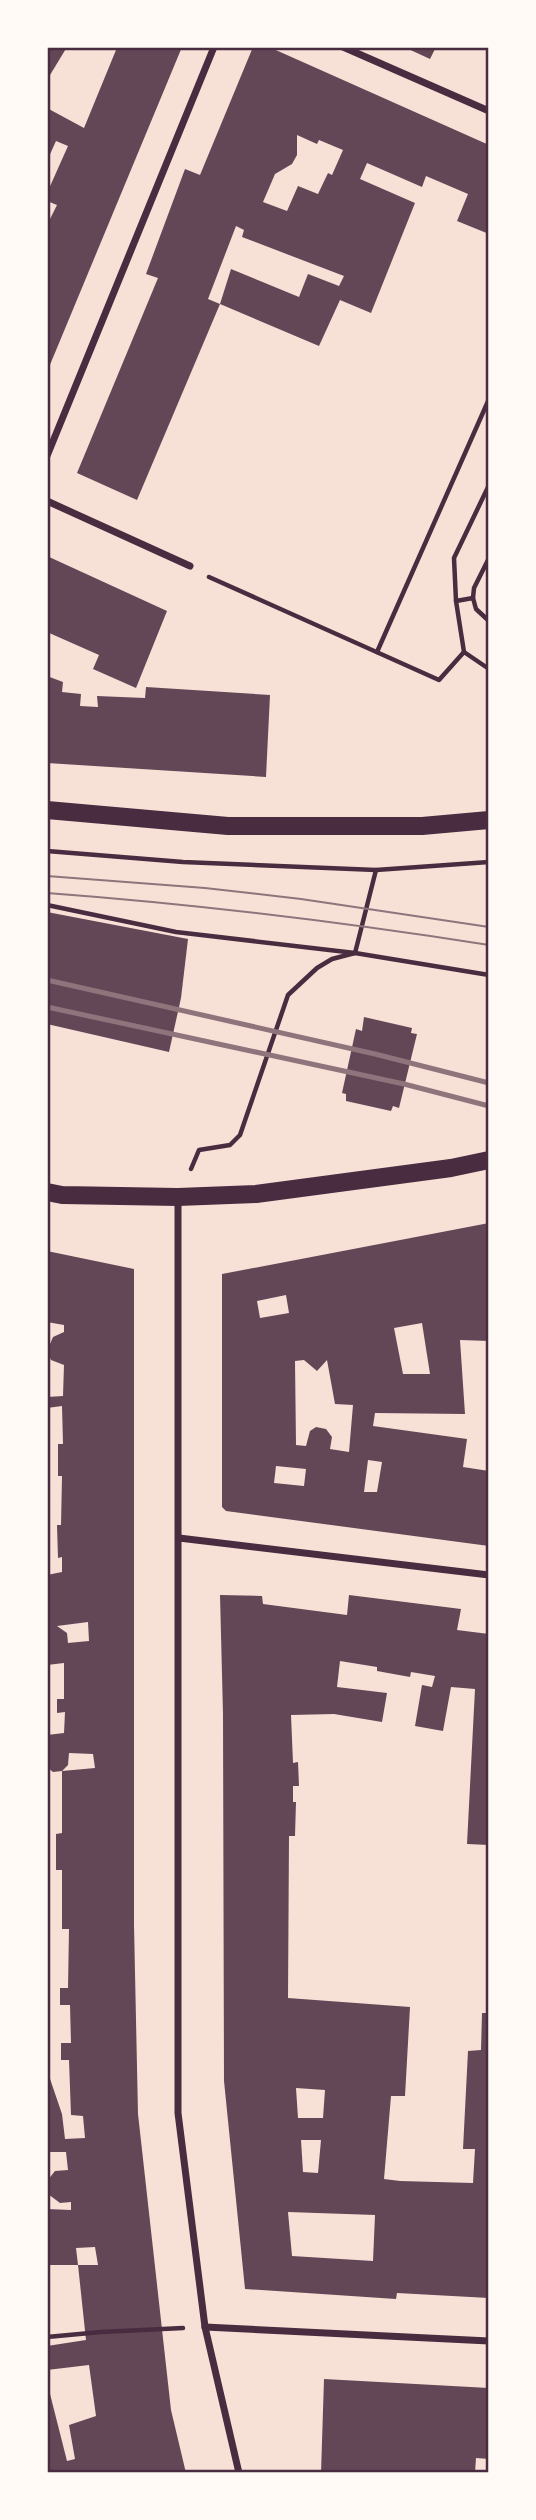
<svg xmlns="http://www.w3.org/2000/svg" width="536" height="2520" viewBox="0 0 536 2520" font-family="'IBM Plex Sans',sans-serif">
  <rect width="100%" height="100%" fill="#f7e1d7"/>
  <!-- building -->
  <g fill="#644757" fill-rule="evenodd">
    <path d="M47,47H67L47,80Z"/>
    <path d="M110,47H182L47,372V225L57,205L47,201V193L68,146L56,141L47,161V108L84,128L116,50Z"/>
    <path d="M253,47H269L489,145V234L457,221L468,194L426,176L422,187L367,163L360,179L415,203L371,313L340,300L319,346L220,304L137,500L77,473L158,278L146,274L185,169L200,175ZM297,135L317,144L319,140L343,150L332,175L328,173L318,194L298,186L287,211L263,202L275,174L292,164L297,155ZM236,226L244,230L242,237L344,276L339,286L308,274L299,297L231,269L220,304L208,299Z"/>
    <path d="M404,47H436L430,59Z"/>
    <path d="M47,556L167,611L136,688L93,669L99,655L47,632Z"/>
    <path d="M47,676L63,682L62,692L81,694L80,706L98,707L97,696L145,698L146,687L270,695L266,777L47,763Z"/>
    <path d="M47,912L188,939L181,998L169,1052L47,1024Z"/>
    <path d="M364,1017L412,1028L411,1033L417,1034L399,1108L393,1106L391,1111L346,1101V1094L342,1093L356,1029L362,1031Z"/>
    <path d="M489,1223V1341L460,1340L465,1414L375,1413L373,1426L467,1439L463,1467L489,1471V1546L226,1511L222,1507V1274ZM286,1295L289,1313L260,1318L257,1301ZM422,1323L430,1374H403L394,1328ZM304,1360L317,1371L327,1360L335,1404L353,1405L349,1452L330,1449L332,1437L326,1429L316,1427L310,1431L306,1446L296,1445L295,1361ZM368,1460L382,1462L377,1492H364ZM276,1466L306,1469L304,1486L274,1483Z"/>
    <path d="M47,1251L134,1269V1925L138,2114L171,2410L186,2473H47V2382L67,2461L75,2459L69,2425L96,2416L89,2365L47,2370V2346L86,2340L78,2265H98L95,2247L76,2248L78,2265H47V2209L71,2210V2202L60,2203L48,2194L47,2181L55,2171L68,2170L66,2152H47V2070L62,2114L65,2139L85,2138L83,2116L71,2115L69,2060H61V2043H71L70,2005H60V1988H68L69,1929H62V1870H56V1834L62,1833V1771L95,1768L93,1754L69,1753L68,1765L62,1771L53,1772L47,1767V1735L64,1733L65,1712L57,1713V1699H64V1663L47,1665V1575L62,1572V1557L58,1558L57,1525H61L62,1476H58V1444H63L62,1406L47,1408V1397L63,1396L64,1365L51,1360L47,1351L53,1337L64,1332V1325L47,1322ZM88,1622L89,1641L68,1643L67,1633L57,1626Z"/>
    <path d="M220,1595L262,1596L263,1604L347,1615L349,1595L461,1609L457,1630L489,1634V1845L467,1844L475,1689L451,1687L443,1731L415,1726L422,1685L432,1687L435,1676L411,1672L410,1677L377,1671V1667L340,1661L337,1687L387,1693L382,1722L334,1714L291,1715L293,1763L298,1762L299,1786H293V1802H296L295,1836H289L288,1998L410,2007L405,2096H391L384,2179L400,2181L473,2183L475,2149H463L468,2051L481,2050L482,2013H489V2298L397,2293L396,2299L245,2289L224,2081L223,1714ZM296,2088L325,2090L323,2118H298ZM301,2140H321L318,2173L303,2172ZM288,2212L375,2215L373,2261L292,2256Z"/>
    <path d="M324,2379L489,2388V2459L476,2458L475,2473H321Z"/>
  </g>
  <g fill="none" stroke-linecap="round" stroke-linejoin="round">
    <!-- path -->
    <g stroke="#4a2c40" stroke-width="4.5">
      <path d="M209,577L439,680L464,652L489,669"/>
      <path d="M473,598L474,588L489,558"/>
      <path d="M456,601L473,598L476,609L489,621"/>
      <path d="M377,652L489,399"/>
      <path d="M464,652L456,601L454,558L489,485"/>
      <path d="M47,851L183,862L376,870L489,862"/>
      <path d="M47,905L176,932L355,953L489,975"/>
      <path d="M191,1169L199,1150L230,1145L240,1135L288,995L317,968L332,959L355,953L376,870"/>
      <path d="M47,2337L101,2332L183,2328"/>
    </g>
    <!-- minor -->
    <g stroke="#4a2c40" stroke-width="7">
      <path d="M343,47L489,111"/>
      <path d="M47,456L214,47"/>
      <path d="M47,501L190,566"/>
      <path d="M178,1198V2113L205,2327L239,2473"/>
      <path d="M179,1538L489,1575"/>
      <path d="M205,2327L489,2341"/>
    </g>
    <!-- primary -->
    <g stroke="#4a2c40" stroke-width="18">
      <path d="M47,810L228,826H422L489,820"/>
      <path d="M47,1192L62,1195L178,1197L256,1194L451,1168L489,1160"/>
    </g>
    <!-- tram -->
    <g stroke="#8f747c" stroke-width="2">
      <path d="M47,876L205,888L301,899L489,927"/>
      <path d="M47,893C195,904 342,922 489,945"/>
    </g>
    <!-- rail -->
    <g stroke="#8f747c" stroke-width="5">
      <path d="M47,980L375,1054L489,1083"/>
      <path d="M47,1007L404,1084L489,1106"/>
    </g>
  </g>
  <!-- border -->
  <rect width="536" height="2520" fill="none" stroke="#fffaf5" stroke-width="98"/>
  <rect x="49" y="49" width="438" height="2422" fill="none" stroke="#4a2c40" stroke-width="2.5"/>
</svg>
